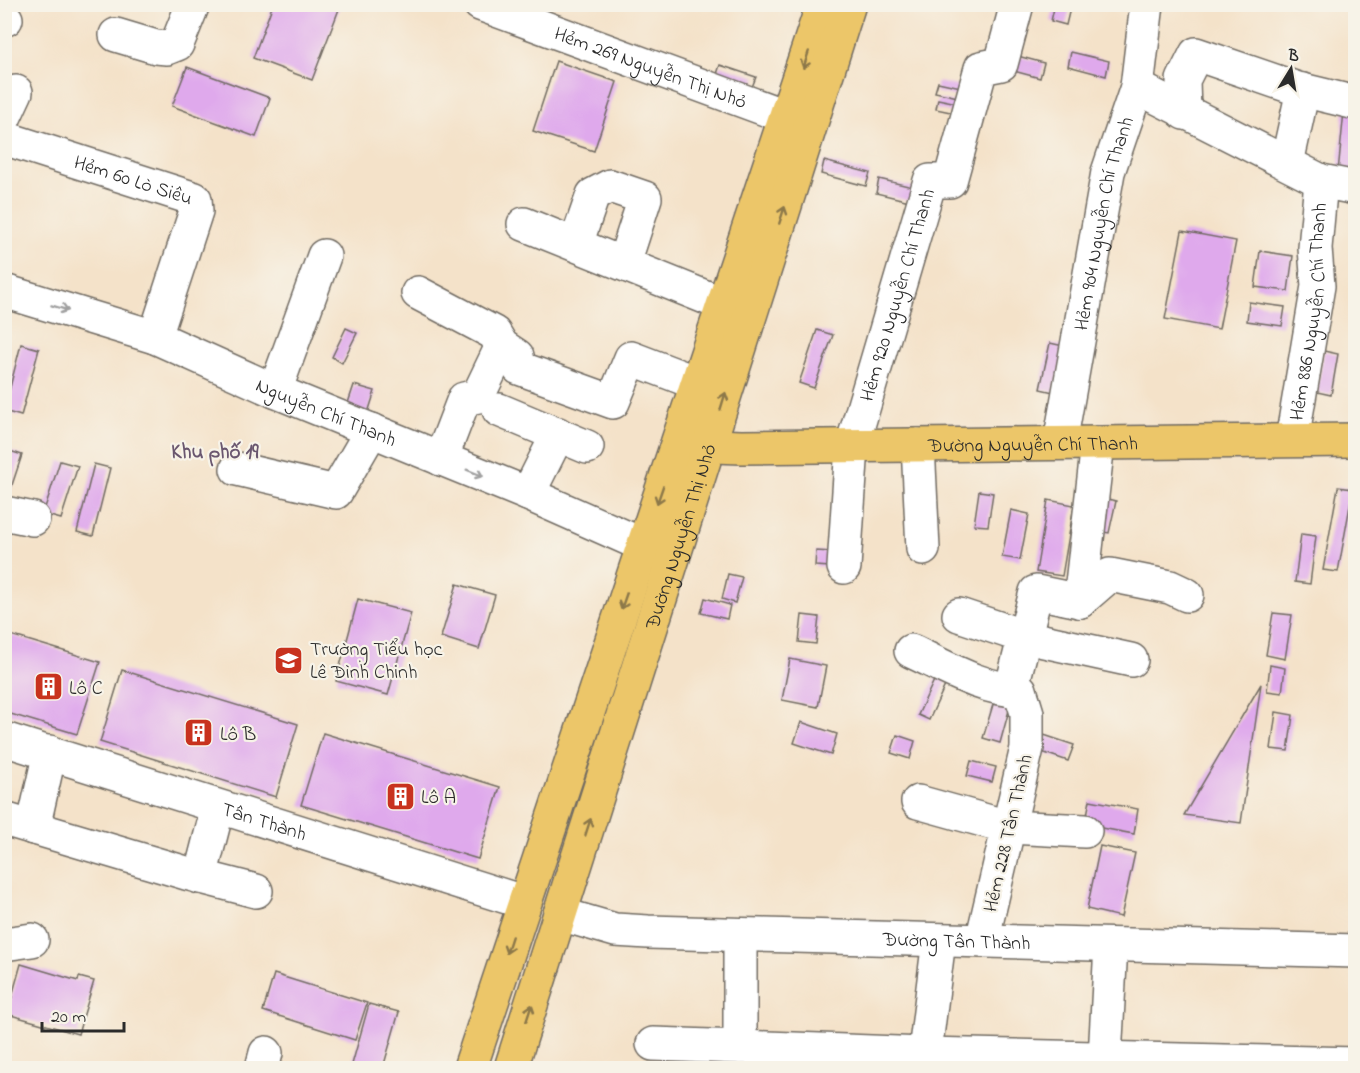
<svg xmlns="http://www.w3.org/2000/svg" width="1360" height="1073" viewBox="0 0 1360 1073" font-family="'Indie Flower',sans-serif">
  <rect width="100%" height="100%" fill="#f7f3e8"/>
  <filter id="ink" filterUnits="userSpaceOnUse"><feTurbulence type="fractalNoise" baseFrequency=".0167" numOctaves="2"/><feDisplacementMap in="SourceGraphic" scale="12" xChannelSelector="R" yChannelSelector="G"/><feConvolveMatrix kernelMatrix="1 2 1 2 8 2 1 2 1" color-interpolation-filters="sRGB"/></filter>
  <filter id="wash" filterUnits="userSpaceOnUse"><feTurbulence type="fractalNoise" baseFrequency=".008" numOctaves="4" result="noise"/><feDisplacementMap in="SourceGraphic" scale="24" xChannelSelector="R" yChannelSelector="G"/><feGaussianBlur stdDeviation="1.35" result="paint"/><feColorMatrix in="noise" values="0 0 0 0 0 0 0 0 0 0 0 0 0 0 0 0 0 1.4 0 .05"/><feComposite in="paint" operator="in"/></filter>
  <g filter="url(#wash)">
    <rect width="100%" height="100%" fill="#f4e2c9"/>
    <g id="blocks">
      <!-- building -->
      <g fill="#dfa9ec">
        <path d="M208,4H224L221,11Z"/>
        <path d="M273,4H341L312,80L253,58Z"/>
        <path d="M1055,4H1071L1066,25L1051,21Z"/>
        <path d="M1071,52L1109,61L1106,76L1068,66Z"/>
        <path d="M1010,54L1044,63L1040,78L1006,69Z"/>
        <path d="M556,61L617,82L594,151L533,131Z"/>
        <path d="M720,65L756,77L750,92L715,80Z"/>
        <path d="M187,67L270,98L256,137L172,106Z"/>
        <path d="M938,82L970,89L967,99L935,92Z"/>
        <path d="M938,99L962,104L960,114L936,109Z"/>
        <path d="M1344,111L1356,113V174L1338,172Z"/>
        <path d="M824,161L870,173L866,186L821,174Z"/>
        <path d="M879,179L921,189L918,203L876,193Z"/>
        <path d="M1182,231L1236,241L1219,329L1165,319Z"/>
        <path d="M1260,251L1293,256L1288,291L1255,287Z"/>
        <path d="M1249,302L1285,307L1282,326L1247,321Z"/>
        <path d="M346,328L357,333L342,363L332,357Z"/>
        <path d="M817,330L833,335L814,388L799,383Z"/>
        <path d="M1050,343L1068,347L1058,393L1040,389Z"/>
        <path d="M21,344L39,349L21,416L4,411Z"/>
        <path d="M1324,351L1338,354L1331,395L1317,392Z"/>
        <path d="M354,385L375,391L367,416L346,409Z"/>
        <path d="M7,450L22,455L5,506L4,460Z"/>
        <path d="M60,461L78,466L61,519L43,514Z"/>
        <path d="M94,464L110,468L93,536L77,532Z"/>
        <path d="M1338,487L1353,489L1338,572L1323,570Z"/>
        <path d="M979,491L993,493L988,526L974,525Z"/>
        <path d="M1100,497L1116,501L1109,533L1093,530Z"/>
        <path d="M1048,500L1074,505L1062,576L1036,572Z"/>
        <path d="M1011,510L1029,514L1020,560L1002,557Z"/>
        <path d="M1301,534L1316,536L1310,584L1295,582Z"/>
        <path d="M816,551L832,552L831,567L815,566Z"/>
        <path d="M728,574L742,577L735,603L722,599Z"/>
        <path d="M457,584L495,595L479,649L441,637Z"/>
        <path d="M705,598L730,605L727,619L701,613Z"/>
        <path d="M358,599L411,613L388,695L336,681Z"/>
        <path d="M1273,613L1292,615L1285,659L1266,655Z"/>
        <path d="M802,615L819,617L816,644L799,642Z"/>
        <path d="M4,633L100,662L77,734L4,712Z"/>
        <path d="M790,659L826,666L818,707L782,700Z"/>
        <path d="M1270,665L1285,668L1282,693L1267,691Z"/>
        <path d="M122,670L298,724L276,797L100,742Z"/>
        <path d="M937,674L948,679L929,720L918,715Z"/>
        <path d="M1261,684L1241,823L1184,815Z"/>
        <path d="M995,698L1011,703L1000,743L983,738Z"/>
        <path d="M1276,712L1293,715L1288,751L1271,749Z"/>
        <path d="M801,722L837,734L831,755L794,743Z"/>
        <path d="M323,733L500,787L478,859L301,805Z"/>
        <path d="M1041,734L1074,745L1068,761L1036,750Z"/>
        <path d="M897,735L915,741L910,759L891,753Z"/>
        <path d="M971,761L996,767L992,782L967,776Z"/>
        <path d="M1090,800L1138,809L1134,834L1085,825Z"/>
        <path d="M1100,846L1135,853L1121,917L1087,909Z"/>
        <path d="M21,964L78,981L79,977L94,981L78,1034L7,1014Z"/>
        <path d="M274,974L367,1003L355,1040L263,1011Z"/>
        <path d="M369,1004L399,1012L383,1068H351Z"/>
      </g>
    </g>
  </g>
  <g filter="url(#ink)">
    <use href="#blocks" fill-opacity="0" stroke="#716b62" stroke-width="1.5"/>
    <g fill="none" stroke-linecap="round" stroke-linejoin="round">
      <defs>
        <g id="minor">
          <path id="s1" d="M480,4L787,117"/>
          <path d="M4,18L6,19"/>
          <path d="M116,35L156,47L167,48L177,44L193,4"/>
          <path d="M1137,87L1321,181L1356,188"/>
          <path d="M1184,113L1183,80L1196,54L1298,89L1356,103"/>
          <path d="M4,118L16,92"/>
          <path id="s2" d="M4,138L195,199L196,211L155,337"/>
          <path d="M1287,163L1303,90"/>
          <path d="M524,224L725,305"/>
          <path d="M576,244L593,195L610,186L645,198L624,263"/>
          <path id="s3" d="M4,291L155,337L275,391L528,494L643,545"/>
          <path d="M418,293L494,333L502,346L517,356L519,368L613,402L631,358L699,384"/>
          <path d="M275,391L324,256"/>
          <path d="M499,410L587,447"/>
          <path id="s4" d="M1292,440L1318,286L1315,248L1321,181"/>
          <path id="s5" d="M1060,443L1108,172L1137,87L1147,4"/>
          <path d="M918,445L923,549"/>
          <path d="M441,459L464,399L478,396L502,346"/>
          <path d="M237,469L336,492L372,430"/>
          <path d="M528,494L558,434"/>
          <path d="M4,513L33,519"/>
          <path id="s6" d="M844,567L852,446L930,181H950L981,68L1001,64L1017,4"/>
          <path d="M1080,601L1098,443"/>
          <path d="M1080,601L1110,575L1170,587L1187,595"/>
          <path d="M959,615L1025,637L1131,660"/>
          <path d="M911,651C944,666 983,690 1020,690L1027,713V748L982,941"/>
          <path d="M1011,690L1036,592L1080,601"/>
          <path id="s7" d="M4,739L523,902"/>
          <path d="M918,802L1008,827L1085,831"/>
          <path d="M4,819L186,873L256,891"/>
          <path d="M33,828L50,752"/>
          <path d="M200,877L218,807"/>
          <path id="s8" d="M560,914L615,930L648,932L1356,951"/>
          <path d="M4,944L32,940"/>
          <path d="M653,1044L740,1047V935"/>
          <path d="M740,1047L924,1054L1356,1064"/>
          <path d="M1105,1058L1111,945"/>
          <path d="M262,1068L266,1053"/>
          <path d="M923,1068L939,940"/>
        </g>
        <g id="major">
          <path id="s9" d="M688,445L741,447L1356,440"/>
          <path d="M470,1068L823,4"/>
          <path id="s10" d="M511,1068L849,4"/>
        </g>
      </defs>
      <!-- minor casing -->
      <use href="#minor" stroke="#716b62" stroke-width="36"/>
      <!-- major casing -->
      <use href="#major" stroke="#716b62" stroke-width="36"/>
      <!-- minor -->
      <use href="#minor" stroke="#fff" stroke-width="33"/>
      <!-- major -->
      <use href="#major" stroke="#ecc669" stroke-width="33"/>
    </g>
    <!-- one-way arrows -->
    <defs><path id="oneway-shaft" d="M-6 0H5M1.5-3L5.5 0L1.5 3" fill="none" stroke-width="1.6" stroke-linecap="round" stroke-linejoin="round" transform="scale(1.5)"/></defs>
    <g stroke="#8c784a">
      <use href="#oneway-shaft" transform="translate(806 60) rotate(108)"/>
      <use href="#oneway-shaft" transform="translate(782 215) rotate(-72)"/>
      <use href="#oneway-shaft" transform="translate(723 401) rotate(-73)"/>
      <use href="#oneway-shaft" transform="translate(660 495) rotate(109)"/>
      <use href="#oneway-shaft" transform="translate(624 601) rotate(109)"/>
      <use href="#oneway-shaft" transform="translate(588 827) rotate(-72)"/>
      <use href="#oneway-shaft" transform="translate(509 945) rotate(108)"/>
      <use href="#oneway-shaft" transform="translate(529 1013) rotate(-72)"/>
    </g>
    <g stroke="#a0a0a0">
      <use href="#oneway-shaft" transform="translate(60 308) rotate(17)"/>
      <use href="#oneway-shaft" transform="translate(475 473) rotate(22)"/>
    </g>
  </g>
  <!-- icons -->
  <defs>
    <symbol id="school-square" viewBox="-11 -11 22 22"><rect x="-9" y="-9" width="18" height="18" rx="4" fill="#c8321e" stroke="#f7f3e8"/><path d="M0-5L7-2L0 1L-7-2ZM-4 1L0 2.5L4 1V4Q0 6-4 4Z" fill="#fff"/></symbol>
    <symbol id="building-square" viewBox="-11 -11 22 22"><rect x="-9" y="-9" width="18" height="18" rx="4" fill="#c8321e" stroke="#f7f3e8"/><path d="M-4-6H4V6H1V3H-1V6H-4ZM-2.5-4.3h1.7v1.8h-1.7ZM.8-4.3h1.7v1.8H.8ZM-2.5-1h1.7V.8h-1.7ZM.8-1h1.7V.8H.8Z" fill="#fff"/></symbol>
  </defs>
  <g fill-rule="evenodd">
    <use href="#school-square" x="272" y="644" width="33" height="33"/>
    <use href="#building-square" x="32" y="670" width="33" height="33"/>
    <use href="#building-square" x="182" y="716" width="33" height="33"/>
    <use href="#building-square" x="384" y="780" width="33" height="33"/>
  </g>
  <g text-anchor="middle" stroke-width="4.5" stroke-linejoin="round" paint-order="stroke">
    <!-- street labels -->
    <g font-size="20" fill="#2b2b2b" stroke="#f7f3e8">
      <text dy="7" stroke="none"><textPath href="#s1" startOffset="182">Hẻm 269 Nguyễn Thị Nhỏ</textPath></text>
      <text dy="7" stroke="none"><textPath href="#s2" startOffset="136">Hẻm 60 Lò Siêu</textPath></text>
      <text dy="7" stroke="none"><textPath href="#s5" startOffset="224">Hẻm 904 Nguyễn Chí Thanh</textPath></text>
      <text dy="7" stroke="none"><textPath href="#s6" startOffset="279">Hẻm 920 Nguyễn Chí Thanh</textPath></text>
      <text dy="7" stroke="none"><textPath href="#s4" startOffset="130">Hẻm 886 Nguyễn Chí Thanh</textPath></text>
      <text dy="7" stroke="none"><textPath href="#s3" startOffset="345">Nguyễn Chí Thanh</textPath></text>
      <text dy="7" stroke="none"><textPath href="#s9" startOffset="345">Đường Nguyễn Chí Thanh</textPath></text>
      <text dy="7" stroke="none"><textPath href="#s10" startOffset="558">Đường Nguyễn Thị Nhỏ</textPath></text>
      <text dy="7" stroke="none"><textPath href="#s7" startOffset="273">Tân Thành</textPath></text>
      <text transform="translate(1007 833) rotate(-77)" y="7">Hẻm 228 Tân Thành</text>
      <text dy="7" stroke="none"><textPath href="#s8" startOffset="399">Đường Tân Thành</textPath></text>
    </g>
    <!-- poi labels -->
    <g font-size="20" fill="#2b2b2b" stroke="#f7f3e8" text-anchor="start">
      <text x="310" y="655">Trường Tiểu học<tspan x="310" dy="23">Lê Đình Chinh</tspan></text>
      <text x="69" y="694">Lô C</text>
      <text x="220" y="740">Lô B</text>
      <text x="421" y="803">Lô A</text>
    </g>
    <!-- neighbourhood labels -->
    <g font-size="21" font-weight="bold" fill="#6a576f" stroke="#f7f3e8">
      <text x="215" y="458">Khu phố 19</text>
    </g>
  </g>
  <!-- margin -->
  <rect width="1360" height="1073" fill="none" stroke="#f7f3e8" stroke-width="24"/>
  <!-- north arrow -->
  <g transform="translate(1291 69) rotate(11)" stroke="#f7f3e8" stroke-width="4.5" paint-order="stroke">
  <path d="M0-4.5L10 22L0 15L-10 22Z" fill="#2b2b2b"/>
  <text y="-9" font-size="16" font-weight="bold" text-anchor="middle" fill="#2b2b2b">B</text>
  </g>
  <!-- scale -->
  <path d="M42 1022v9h82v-9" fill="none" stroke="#2b2b2b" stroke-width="3"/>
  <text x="51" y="1022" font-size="18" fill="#2b2b2b" stroke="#f7f3e8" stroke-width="4.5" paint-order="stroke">20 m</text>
</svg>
